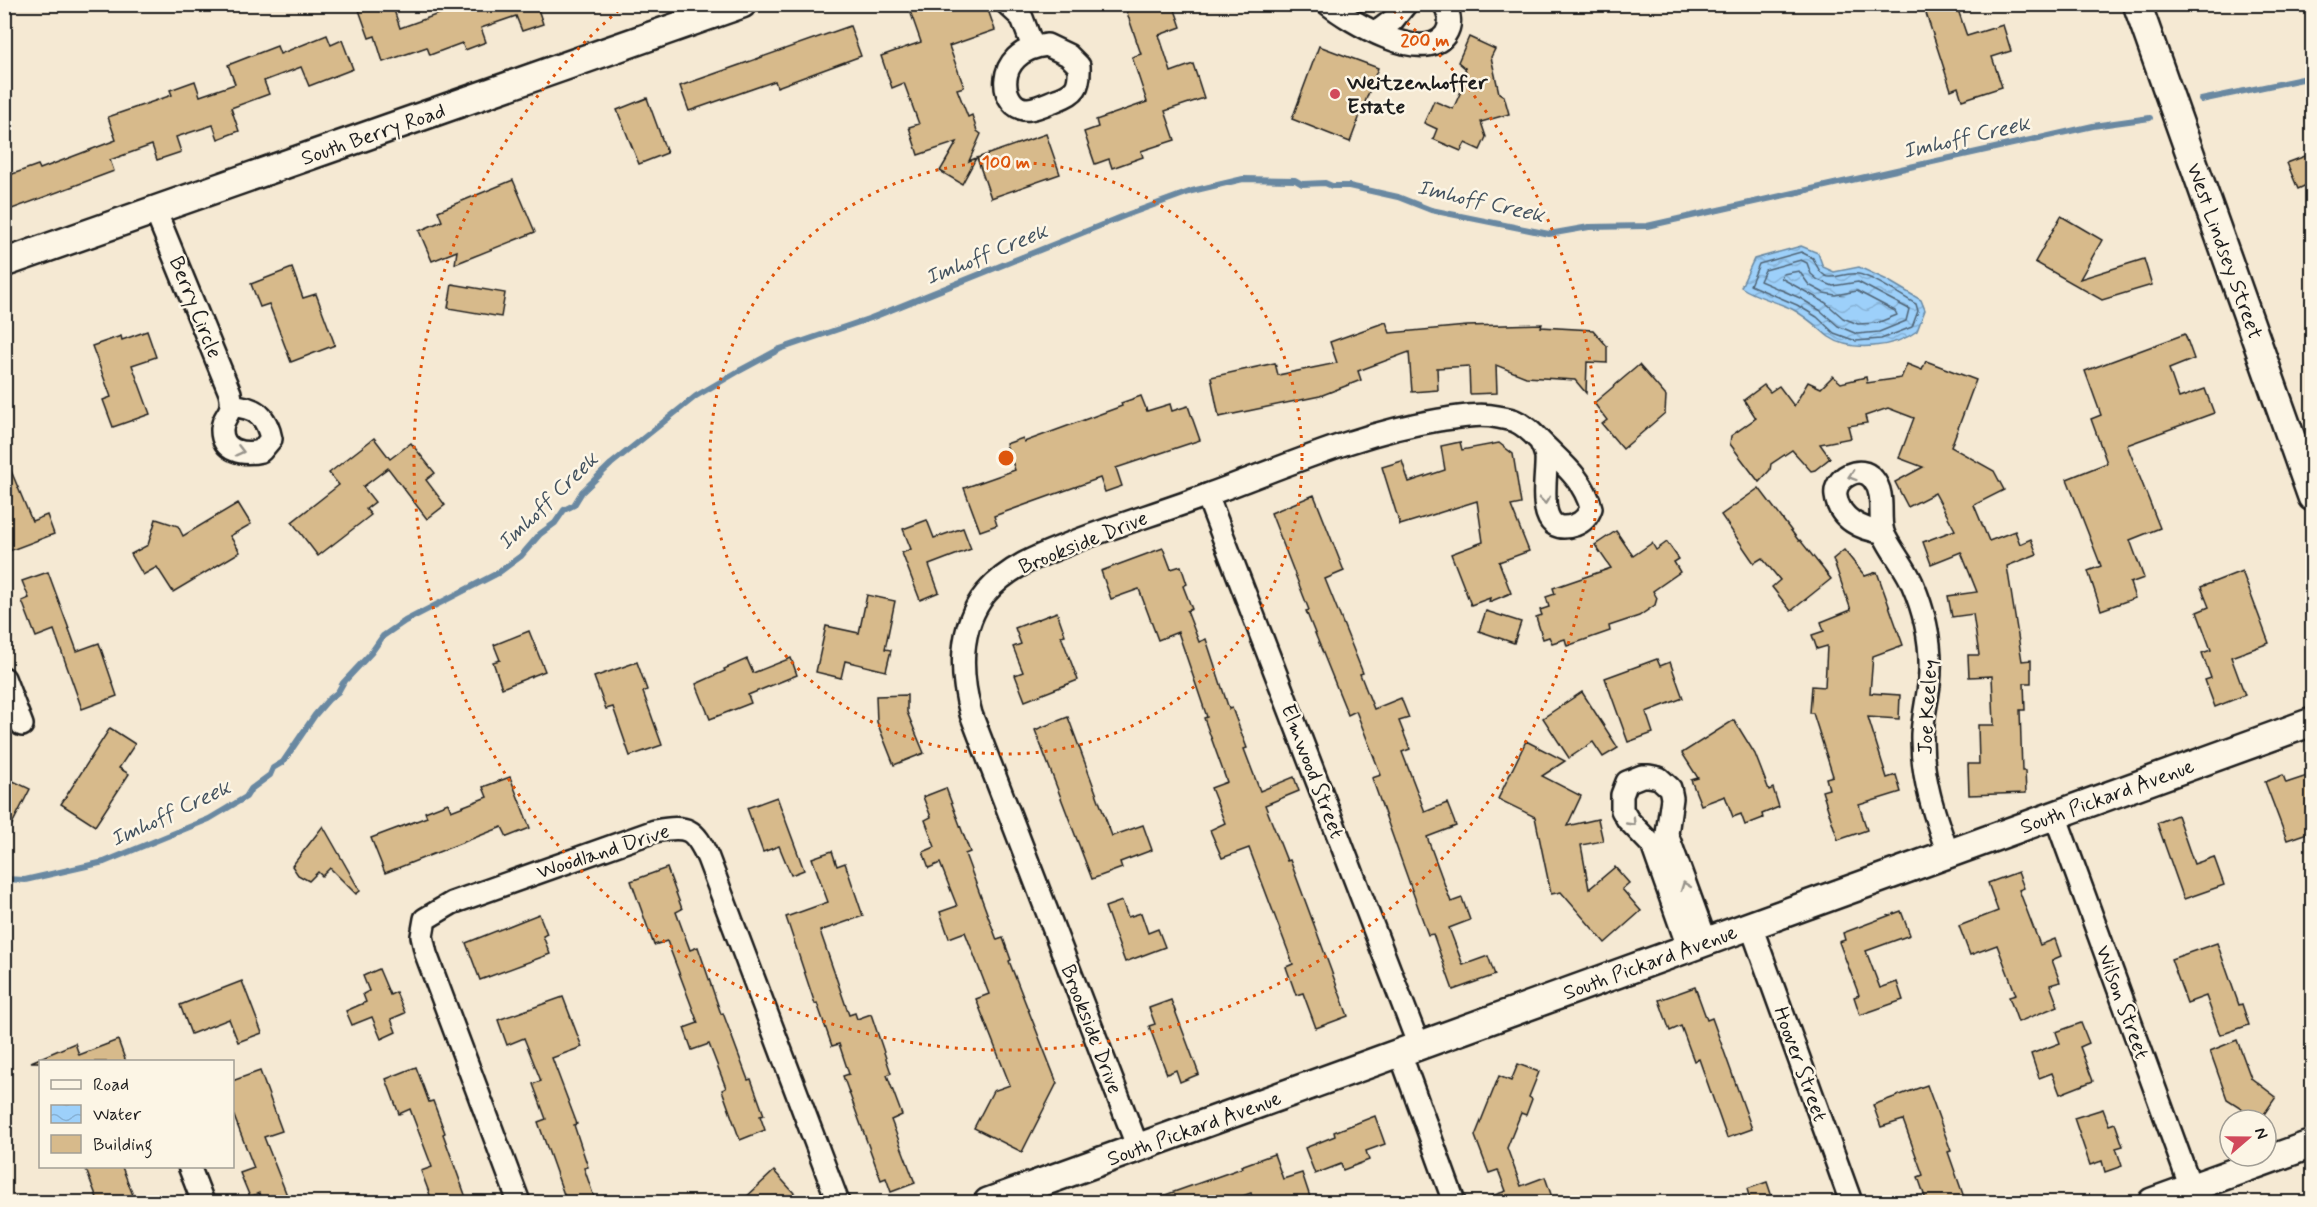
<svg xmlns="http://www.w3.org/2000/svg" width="2317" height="1207" viewBox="0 0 2317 1207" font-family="Mynerve,sans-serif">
  <defs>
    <pattern id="water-waves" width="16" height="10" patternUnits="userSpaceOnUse" patternTransform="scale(1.5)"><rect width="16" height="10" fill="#9dd0fa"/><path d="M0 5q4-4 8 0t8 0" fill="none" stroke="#87b2d6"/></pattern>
  </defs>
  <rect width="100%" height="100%" fill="#f5e9d3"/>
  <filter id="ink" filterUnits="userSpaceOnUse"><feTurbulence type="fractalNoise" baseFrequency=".0167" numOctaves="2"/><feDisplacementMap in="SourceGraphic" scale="12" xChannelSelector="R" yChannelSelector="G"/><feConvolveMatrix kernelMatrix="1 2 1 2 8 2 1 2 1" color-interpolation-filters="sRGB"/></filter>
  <g filter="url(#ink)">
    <!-- water -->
    <path fill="url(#water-waves)" stroke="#6988a1" stroke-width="1.5" d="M1801,246L1818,253L1823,267L1834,272L1859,267L1887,280L1921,300L1925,310L1917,331C1896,347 1852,353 1829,337C1817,327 1807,317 1792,309C1776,301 1755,297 1741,287L1754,259Z"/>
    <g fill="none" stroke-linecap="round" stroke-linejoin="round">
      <!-- shore -->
      <g stroke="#506475" stroke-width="1.5">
        <path d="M1801,252L1813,258C1826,290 1835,272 1858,274C1871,275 1903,297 1916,304L1918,311L1912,327L1881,339L1856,341L1834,333L1817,317L1797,305L1750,285L1759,264Z"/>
        <path d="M1801,260L1807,263L1811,274L1818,280L1833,286L1858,282L1909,309L1906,321L1879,332L1857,334L1838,326L1821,311L1800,298L1760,281L1765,270Z"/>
        <path d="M1799,271L1809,285L1824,293L1835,295L1857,291L1895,311L1897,315L1877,323L1858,324L1843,318L1826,303L1781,278L1783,274Z"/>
      </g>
      <!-- stream -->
      <g stroke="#6988a1" stroke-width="6">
        <path d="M2201,100L2312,77"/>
        <path d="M4,879L25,880L104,862L209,819L246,797L251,789L270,775L273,768L283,762L315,715L328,700L338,692L343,683L371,653L383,636L405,621L498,573L521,556L540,534L555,523L564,510L574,505L582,492L611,464L696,396L739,371L780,349L871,318L1129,214L1192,191L1243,179L1295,180L1302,184L1325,183L1332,186H1349L1398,197L1431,210L1549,234L1589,227L1647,226L2093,126L2150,118"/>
      </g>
    </g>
    <!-- building -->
    <g fill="#d7ba8b" stroke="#1c1c1c" stroke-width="1.5">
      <path d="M376,4H392L400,28L466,4H542V7L538,9L543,24L522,31L516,16L481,28L486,42L465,50L462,43L430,55L427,47L383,62L375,36L369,38L359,10Z"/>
      <path d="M928,4H986L995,30L949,46L964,87L957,89L968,117L972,115L977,131L981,134L969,161L976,158L962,184L940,171L957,142L918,155L909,127L919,124L904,83L892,88L881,56L921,42L910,11Z"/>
      <path d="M1124,4H1173L1181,27L1159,35L1171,72L1193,64L1204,98L1165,111L1175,140L1141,151L1143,157L1112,168L1109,159L1095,164L1084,132L1098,127L1096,120L1147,102L1132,57L1141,54Z"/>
      <path d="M1923,4H1956L1967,36L2003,25L2011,51L1992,57L2002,87L1962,100L1958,87L1951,90Z"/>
      <path d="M850,26L861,56L777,87L775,81L689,111L680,86Z"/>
      <path d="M327,35L331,45L342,40L353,69L309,86L301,67L264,81L269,94L231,108L239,131L218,139L213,125L176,137L181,152L157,160L152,145L110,160L114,171L4,212V177L38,165L40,169L116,140L108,117L172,95L170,90L195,81L200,96L235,84L228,65L277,46L280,54Z"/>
      <path d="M1469,37L1495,49L1491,57L1499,93L1504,96L1509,114L1481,122L1486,137L1480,150L1465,143L1461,151L1433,139L1437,129L1424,123L1434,101L1453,109L1467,78L1465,68L1458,62Z"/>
      <path d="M1319,46L1378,68L1350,142L1292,119Z"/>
      <path d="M647,98L667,153L639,164L617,110Z"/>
      <path d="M1046,134L1060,174L991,198L977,158Z"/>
      <path d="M2313,153V182L2298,189L2287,163Z"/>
      <path d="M513,180L535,232L455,264L457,251L432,261L419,231L442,221L438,211Z"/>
      <path d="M2061,216L2102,240L2080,279L2144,259L2152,285L2102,300L2035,262Z"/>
      <path d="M292,268L303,298L316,294L335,345L291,362L269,304L260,307L251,284Z"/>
      <path d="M452,284L505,293L501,317L448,308Z"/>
      <path d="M1386,322L1390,333L1467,326L1542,324L1541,327L1593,330L1607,346V363L1587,362L1586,393L1575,380L1526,377L1496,365L1497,393L1470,394L1469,366L1437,368L1438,390L1412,392L1409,352L1358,371L1361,380L1320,396L1219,417L1211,377L1275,363L1278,375L1337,363L1330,342Z"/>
      <path d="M147,331L156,357L132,365L150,414L113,427L103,400L111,397L92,346L121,336L122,340Z"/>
      <path d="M2185,334L2194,359L2169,369L2179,398L2205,389L2214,413L2127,445L2160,528L2130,540L2144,578L2130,583L2135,598L2101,610L2088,571L2101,566L2067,479L2107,463L2091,419L2101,415L2085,371Z"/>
      <path d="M1926,361L1976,380L1951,447L1994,471L2004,490L1974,505L1989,541L2015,531L2020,544L2031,539L2037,554L2007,566L2022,661L2031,660V683H2024L2025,710H2020L2022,771H2025L2026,793L1969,795L1968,764H1979L1978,725H1994L1992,676L1969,677L1968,655H1979L1973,614L1952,617L1948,596L1977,592L1961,552L1931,564L1923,542L1955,530L1935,493L1908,507L1895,482L1923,467L1899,458L1914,418L1888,408L1865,416L1867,423L1848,426L1851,438L1820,444L1830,458L1815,470L1811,471L1792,450L1771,464L1770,470L1759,482L1730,444L1731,436L1756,418L1744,400L1764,385L1770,392L1779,386L1794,406L1808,382L1821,388L1833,376L1841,383L1866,377L1867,383L1901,378L1907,364L1922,370Z"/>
      <path d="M1639,365L1666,396L1665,413L1623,449L1602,424L1607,420L1594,403Z"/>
      <path d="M1141,396L1147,411L1170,404L1172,411L1188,406L1200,440L1116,468L1122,486L1105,492L1100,478L994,516L997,525L980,531L964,488L1015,470L1006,444L1023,438L1024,442L1122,406L1121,403Z"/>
      <path d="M374,438L390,459L411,443L435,473L426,480L445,505L427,519L388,468L363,487L375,502L366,509L371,515L318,556L292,522L339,485L329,473Z"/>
      <path d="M1460,442L1462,450L1499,443L1513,454L1521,504L1511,506L1529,551L1499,562L1511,593L1489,602L1490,598L1471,605L1451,554L1483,542L1477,501L1400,525L1382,467L1402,461L1409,482L1445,470L1441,446Z"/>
      <path d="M4,454L32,521L47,515L54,534L4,553Z"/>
      <path d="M1759,488L1799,541L1800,540L1831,579L1791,611L1772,587L1780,580L1762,558L1754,563L1721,515Z"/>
      <path d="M1314,495L1344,571L1325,579L1363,673L1360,674L1374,709L1401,698L1409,718L1399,721L1410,749L1402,752L1425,812L1447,803L1456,826L1427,837L1451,902L1462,898L1470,920L1449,928L1463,965L1488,956L1495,975L1453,990L1433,934L1428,935L1372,778L1381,775L1356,711L1348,715L1306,611L1309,610L1271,513Z"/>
      <path d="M238,503L251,524L230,536L240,552L173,592L157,567L143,575L131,554L148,545L156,519L178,526L183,536Z"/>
      <path d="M927,520L934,538L963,528L971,549L929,565L939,592L920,600L902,553L911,549L903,529Z"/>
      <path d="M1616,531L1633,556L1652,543L1656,550L1667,542L1679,559L1674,562L1680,572L1653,591L1657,598L1655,605L1639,616L1609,626L1610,631L1567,646L1565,639L1552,643L1549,637L1543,639L1536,617L1542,615L1540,610L1549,607L1546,597L1555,594L1553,588L1611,568L1595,545Z"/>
      <path d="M1163,548L1171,569L1181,566L1187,584L1183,586L1192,609L1187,611L1199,642L1206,639L1229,709L1232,708L1247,748L1244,749L1260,791L1294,777L1299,791L1265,805L1287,861L1290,860L1348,1016L1316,1028L1303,993L1296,995L1286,967L1293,964L1249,848L1222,858L1210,830L1225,823L1211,788L1227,782L1204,718L1207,717L1178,632L1158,640L1139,589L1111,599L1101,571Z"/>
      <path d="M1844,550L1865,576L1877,572L1903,645L1873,656L1870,693L1900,695L1899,719L1868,717L1887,778L1896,775L1901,792L1859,805L1867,830L1838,840L1822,791L1829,789L1826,778L1833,776L1813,713H1810L1812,686L1825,687L1827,646L1817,649L1812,635L1824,631L1821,622L1851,610L1833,559Z"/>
      <path d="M2242,571L2269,643L2231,657L2245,695L2215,707L2205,680L2211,678L2202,653L2211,650L2197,612L2209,607L2201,587Z"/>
      <path d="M48,572L77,651L99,643L117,696L82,709L54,630L36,637L22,601L29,598L22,581Z"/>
      <path d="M867,595L895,601L885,649L891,650L886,671L845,661L841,678L816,672L826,626L859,633Z"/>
      <path d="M1486,611L1521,622L1514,643L1479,631Z"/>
      <path d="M1057,612L1065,635L1061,636L1078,680L1025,701L1015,675L1023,672L1013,647L1021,644L1015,628Z"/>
      <path d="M529,631L545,671L502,688L493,662L500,660L494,645Z"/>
      <path d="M791,658L797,675L748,695L751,703L710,719L696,684L725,671L724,669L747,659L753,673Z"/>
      <path d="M1657,659L1660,666L1670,662L1683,698L1646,712L1653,733L1628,742L1605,678Z"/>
      <path d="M637,662L647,690L643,692L662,745L630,756L613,707L606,709L594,677Z"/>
      <path d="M1582,692L1618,748L1603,757L1593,742L1569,758L1543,718Z"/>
      <path d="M907,695V712L924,753L894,765L877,722L876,696Z"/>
      <path d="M1068,717L1112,836L1143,825L1152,850L1120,862L1122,868L1092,879L1035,730Z"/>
      <path d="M1734,720L1755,754L1769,790L1773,788L1779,807L1762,814L1763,818L1745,825L1741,814L1733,817L1725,796L1701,805L1691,780L1698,778L1682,753Z"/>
      <path d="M110,728L135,744L119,768L129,774L95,826L61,804Z"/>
      <path d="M1526,741L1565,761L1542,776L1581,796L1567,826L1598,819L1603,841L1581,845L1589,889L1615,867L1629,883L1622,889L1641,911L1605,943L1561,892L1551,894L1535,817L1498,799Z"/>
      <path d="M2313,774V831L2287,840L2265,782L2283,775L2286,783Z"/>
      <path d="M510,777L530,828L507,837L502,827L385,873L371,838L427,817L425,812L448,803L451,811L487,797L483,787Z"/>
      <path d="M9,779L30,789L4,840V789Z"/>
      <path d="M946,788L970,852L965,854L997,940L1003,938L1011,960L1009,961L1057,1083L1022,1152L974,1128L993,1091L1010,1085L976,999L989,994L965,932L949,938L940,912L957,906L940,863L929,868L923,852L935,847L925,820L931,817L923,797Z"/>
      <path d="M777,797L804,870L791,875L779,846L763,852L747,808Z"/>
      <path d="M2177,815L2194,864L2214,857L2224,885L2184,899L2157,823Z"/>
      <path d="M323,826L360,891L356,894L330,868L322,876L318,872L309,881L298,875L292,866Z"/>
      <path d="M832,851L837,866L845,863L863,916L820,931L849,1015L855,1013L857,1019L871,1014L891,1073L887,1075L902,1115L891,1120L915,1183L891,1192L886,1178L881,1180L843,1076L849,1074L839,1044L832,1046L817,1003L815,1004L786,917L828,902L812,858Z"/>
      <path d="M667,868L682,909L676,912L690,950L698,947L721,1014L723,1013L748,1080L751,1079L764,1115L760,1116L765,1130L740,1140L722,1090L726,1088L709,1044L692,1050L684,1028L698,1023L667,941L654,945L631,881Z"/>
      <path d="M2018,872L2024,888L2019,890L2040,945L2055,939L2061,956L2052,960L2060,982L2050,985L2058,1006L2018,1022L2009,997L2016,995L1997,945L1970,955L1959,926L1998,911L1988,883Z"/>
      <path d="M1122,901L1128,917L1141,913L1148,933L1158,929L1165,947L1125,962L1105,907Z"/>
      <path d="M1901,911L1910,935L1866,951L1880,988L1897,982L1903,1000L1860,1015L1854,997L1859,995L1839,942L1845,940L1843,933Z"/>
      <path d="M539,914L547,934L543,936L550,954L480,980L466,943Z"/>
      <path d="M2217,943L2239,1005L2242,1004L2249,1025L2220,1035L2206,996L2187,1003L2171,959Z"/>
      <path d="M379,969L390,995L396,992L405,1013L391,1019L396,1032L381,1039L372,1017L352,1025L346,1011L366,1002L363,994L369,991L363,976Z"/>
      <path d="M242,981L262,1033L238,1042L229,1019L191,1034L180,1005Z"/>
      <path d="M1695,987L1707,1020L1712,1018L1752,1129L1727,1138L1699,1059L1694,1061L1681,1026L1670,1031L1659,1000Z"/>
      <path d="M563,997L582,1047L552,1058L577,1124L574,1125L588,1167L584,1168L594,1197L578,1203H567L538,1122L546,1119L533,1084L541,1081L524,1038L507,1045L498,1020Z"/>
      <path d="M1171,1000L1199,1074L1180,1082L1176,1070L1167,1074L1149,1026L1155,1024L1149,1008Z"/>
      <path d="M2081,1023L2089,1043L2080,1047L2093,1081L2060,1094L2052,1073L2039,1078L2031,1054L2060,1043L2056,1032Z"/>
      <path d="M118,1040L126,1062H31L75,1043L79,1055Z"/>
      <path d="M2237,1040L2251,1078L2276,1097L2260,1120L2227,1099L2210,1051Z"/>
      <path d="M1518,1064L1539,1072L1529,1097L1532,1099L1526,1115L1521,1113L1507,1148L1521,1186L1545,1177L1554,1203H1481V1200L1506,1191L1498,1170L1489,1173L1475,1136L1499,1076L1511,1081Z"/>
      <path d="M416,1067L429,1102L433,1101L445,1133L443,1134L468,1203H433L421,1171L432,1167L410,1109L399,1114L386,1079Z"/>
      <path d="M260,1071L282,1131L264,1137L290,1203H263L259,1193L250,1197L240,1173L254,1168L232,1111V1081Z"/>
      <path d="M1927,1085L1951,1151L1948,1152L1966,1203H1927L1918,1177L1923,1175L1903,1120L1881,1127L1873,1105Z"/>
      <path d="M2103,1109L2109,1125L2115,1123L2123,1146L2116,1148L2122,1166L2105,1172L2102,1161L2090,1165L2074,1118Z"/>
      <path d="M1375,1116L1385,1144L1366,1151L1369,1160L1343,1170L1341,1164L1315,1174L1305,1148L1335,1136L1334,1132Z"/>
      <path d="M1274,1154L1283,1179L1302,1173L1312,1203H1254L1251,1193L1223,1203H1152L1151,1200L1242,1168L1241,1166Z"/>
      <path d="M85,1167H122L136,1203H99Z"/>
      <path d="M774,1171L803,1203H740Z"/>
      <path d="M1767,1182L1774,1203H1751L1747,1189Z"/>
    </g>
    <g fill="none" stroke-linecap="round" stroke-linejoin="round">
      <defs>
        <g id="minor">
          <path d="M1007,4L1022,18L1033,47"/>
          <path d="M1328,4C1349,21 1422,65 1445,35C1452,25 1450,14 1444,4"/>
          <path d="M1377,32L1393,20L1406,4"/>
          <path d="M1047,45L1068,55L1079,66C1080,87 1076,93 1056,100C1048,103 1038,108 1029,109C1000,112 990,51 1047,45Z"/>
          <path d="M155,210L230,393C235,415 223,413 222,429C221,452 244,455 261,451L271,439C267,417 256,407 233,406"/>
          <path d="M1207,495L1419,1046"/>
          <path d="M1883,532C1862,530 1839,519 1836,496C1833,478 1861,463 1873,479C1886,494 1878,515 1883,532C1886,543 1906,568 1912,583C1926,615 1933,650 1929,685C1927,701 1923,718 1922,734C1921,776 1934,815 1948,853"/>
          <path d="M4,678L22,725"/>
          <path d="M2055,815L2191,1188"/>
          <path d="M1751,926L1851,1202"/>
          <path d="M1688,947L1652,845L1628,820L1622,810V795L1627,782L1642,776H1649L1659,778L1670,788L1672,798L1667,834L1706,941"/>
          <path d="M1400,1053L1454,1202"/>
          <path d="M1138,1148L971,714C960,674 958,627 986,593C1008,567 1040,555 1071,543C1116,525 1162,512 1207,495C1284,467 1358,433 1439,420C1458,417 1479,413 1498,417C1503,418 1510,419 1515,421C1527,426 1535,436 1543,444C1562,463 1585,481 1591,508C1588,517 1583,522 1575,525C1532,539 1548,476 1546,456C1545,452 1543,447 1541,443"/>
          <path d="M189,1166L203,1202"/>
          <path d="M519,1202L426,954L422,936L425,919L452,903L655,831C688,825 694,828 708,858L838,1202"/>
        </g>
        <g id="tertiary">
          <path d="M2137,4L2312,497"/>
          <path d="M4,263L742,4"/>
          <path d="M988,1202L2312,722"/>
          <path d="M2152,1202L2312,1144"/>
        </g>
      </defs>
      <!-- minor casing -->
      <use href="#minor" stroke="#1c1c1c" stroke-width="26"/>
      <!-- tertiary casing -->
      <use href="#tertiary" stroke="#1c1c1c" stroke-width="32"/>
      <!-- minor -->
      <use href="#minor" stroke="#fcf5e5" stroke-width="21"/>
      <!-- tertiary -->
      <use href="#tertiary" stroke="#fcf5e5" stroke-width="27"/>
    </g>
    <!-- one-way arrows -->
    <defs><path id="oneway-chevron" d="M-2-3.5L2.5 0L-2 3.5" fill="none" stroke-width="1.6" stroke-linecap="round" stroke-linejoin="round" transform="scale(1.5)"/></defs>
    <g stroke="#97938b">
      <use href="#oneway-chevron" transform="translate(240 451) rotate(14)"/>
      <use href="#oneway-chevron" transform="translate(1852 476) rotate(162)"/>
      <use href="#oneway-chevron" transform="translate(1545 500) rotate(84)"/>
      <use href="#oneway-chevron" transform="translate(1632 822) rotate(46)"/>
      <use href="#oneway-chevron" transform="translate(1685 886) rotate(-111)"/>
    </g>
  </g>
  <!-- distance rings -->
  <g fill="none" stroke="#de560d" stroke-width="3" stroke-dasharray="3 6">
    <circle cx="1006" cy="458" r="296"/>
    <path d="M1387 5A592 592 0 1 1 625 5"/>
  </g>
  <!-- markers -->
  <circle fill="#d1495b" stroke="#fcf5e5" stroke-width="2" cx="1335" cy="94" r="6"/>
  <g text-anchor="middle" stroke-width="5" stroke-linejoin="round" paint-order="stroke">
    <!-- poi labels -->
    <g font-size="21" font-weight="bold" fill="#1c1c1c" stroke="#fcf5e5" text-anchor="start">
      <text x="1347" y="89">Weitzenhoffer<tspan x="1347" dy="24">Estate</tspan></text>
    </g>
    <!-- street labels -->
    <g font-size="21" fill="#1c1c1c" stroke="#fcf5e5">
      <text transform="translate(373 134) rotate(-19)" y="7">South Berry Road</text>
      <text transform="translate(2225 251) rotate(70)" y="7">West Lindsey Street</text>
      <text transform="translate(196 307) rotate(68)" y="7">Berry Circle</text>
      <text transform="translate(1083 542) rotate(-22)" y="7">Brookside Drive</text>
      <text transform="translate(1927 707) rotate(-87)" y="7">Joe Keeley</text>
      <text transform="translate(1313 771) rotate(69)" y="7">Elmwood Street</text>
      <text transform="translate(2107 796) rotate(-20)" y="7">South Pickard Avenue</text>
      <text transform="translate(603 851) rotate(-18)" y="7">Woodland Drive</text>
      <text transform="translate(1650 962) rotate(-20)" y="7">South Pickard Avenue</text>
      <text transform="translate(2123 1002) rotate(70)" y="7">Wilson Street</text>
      <text transform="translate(1092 1029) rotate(69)" y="7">Brookside Drive</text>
      <text transform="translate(1801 1064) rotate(70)" y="7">Hoover Street</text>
      <text transform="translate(1194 1128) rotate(-20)" y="7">South Pickard Avenue</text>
    </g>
    <!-- water labels -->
    <g font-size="22" font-style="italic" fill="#43525f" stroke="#fcf5e5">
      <text transform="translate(1966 136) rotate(-13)" y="8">Imhoff Creek</text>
      <text transform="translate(1481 200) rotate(13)" y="8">Imhoff Creek</text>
      <text transform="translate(986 253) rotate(-22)" y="8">Imhoff Creek</text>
      <text transform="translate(547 500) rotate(-44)" y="8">Imhoff Creek</text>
      <text transform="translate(170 812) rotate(-25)" y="8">Imhoff Creek</text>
    </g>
  </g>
  <circle cx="1006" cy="458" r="9" fill="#de560d" stroke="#fcf5e5" stroke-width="3"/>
  <g font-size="18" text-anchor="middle" font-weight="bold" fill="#de560d" stroke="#fcf5e5" stroke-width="5" stroke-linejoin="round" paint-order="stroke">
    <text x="1425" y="46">200 m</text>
    <text x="1006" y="168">100 m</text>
  </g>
  <!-- margin -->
  <rect width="2317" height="1207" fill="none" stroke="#fcf5e5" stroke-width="24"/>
  <rect x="12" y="12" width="2293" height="1183" fill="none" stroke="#1c1c1c" stroke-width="2" filter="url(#ink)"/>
  <!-- legend -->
  <rect x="39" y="1060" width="195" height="108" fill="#fcf5e5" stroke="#a29e95" stroke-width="1.5"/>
  <rect x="51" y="1080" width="30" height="9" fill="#fcf5e5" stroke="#a29e95" stroke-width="1.5"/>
  <text x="93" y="1090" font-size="18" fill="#1c1c1c">Road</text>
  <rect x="51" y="1105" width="30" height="18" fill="url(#water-waves)" stroke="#a29e95" stroke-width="1.5"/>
  <text x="93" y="1120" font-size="18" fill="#1c1c1c">Water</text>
  <rect x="51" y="1135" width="30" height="18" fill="#d7ba8b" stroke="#a29e95" stroke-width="1.5"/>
  <text x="93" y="1150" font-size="18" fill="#1c1c1c">Building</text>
  <!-- north arrow -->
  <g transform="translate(2248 1138) rotate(70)"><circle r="28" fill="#fcf5e5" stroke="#a29e95" stroke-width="1.5"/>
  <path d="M0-4.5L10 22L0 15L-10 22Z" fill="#d1495b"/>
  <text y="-9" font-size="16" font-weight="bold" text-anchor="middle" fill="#1c1c1c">N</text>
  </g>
</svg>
